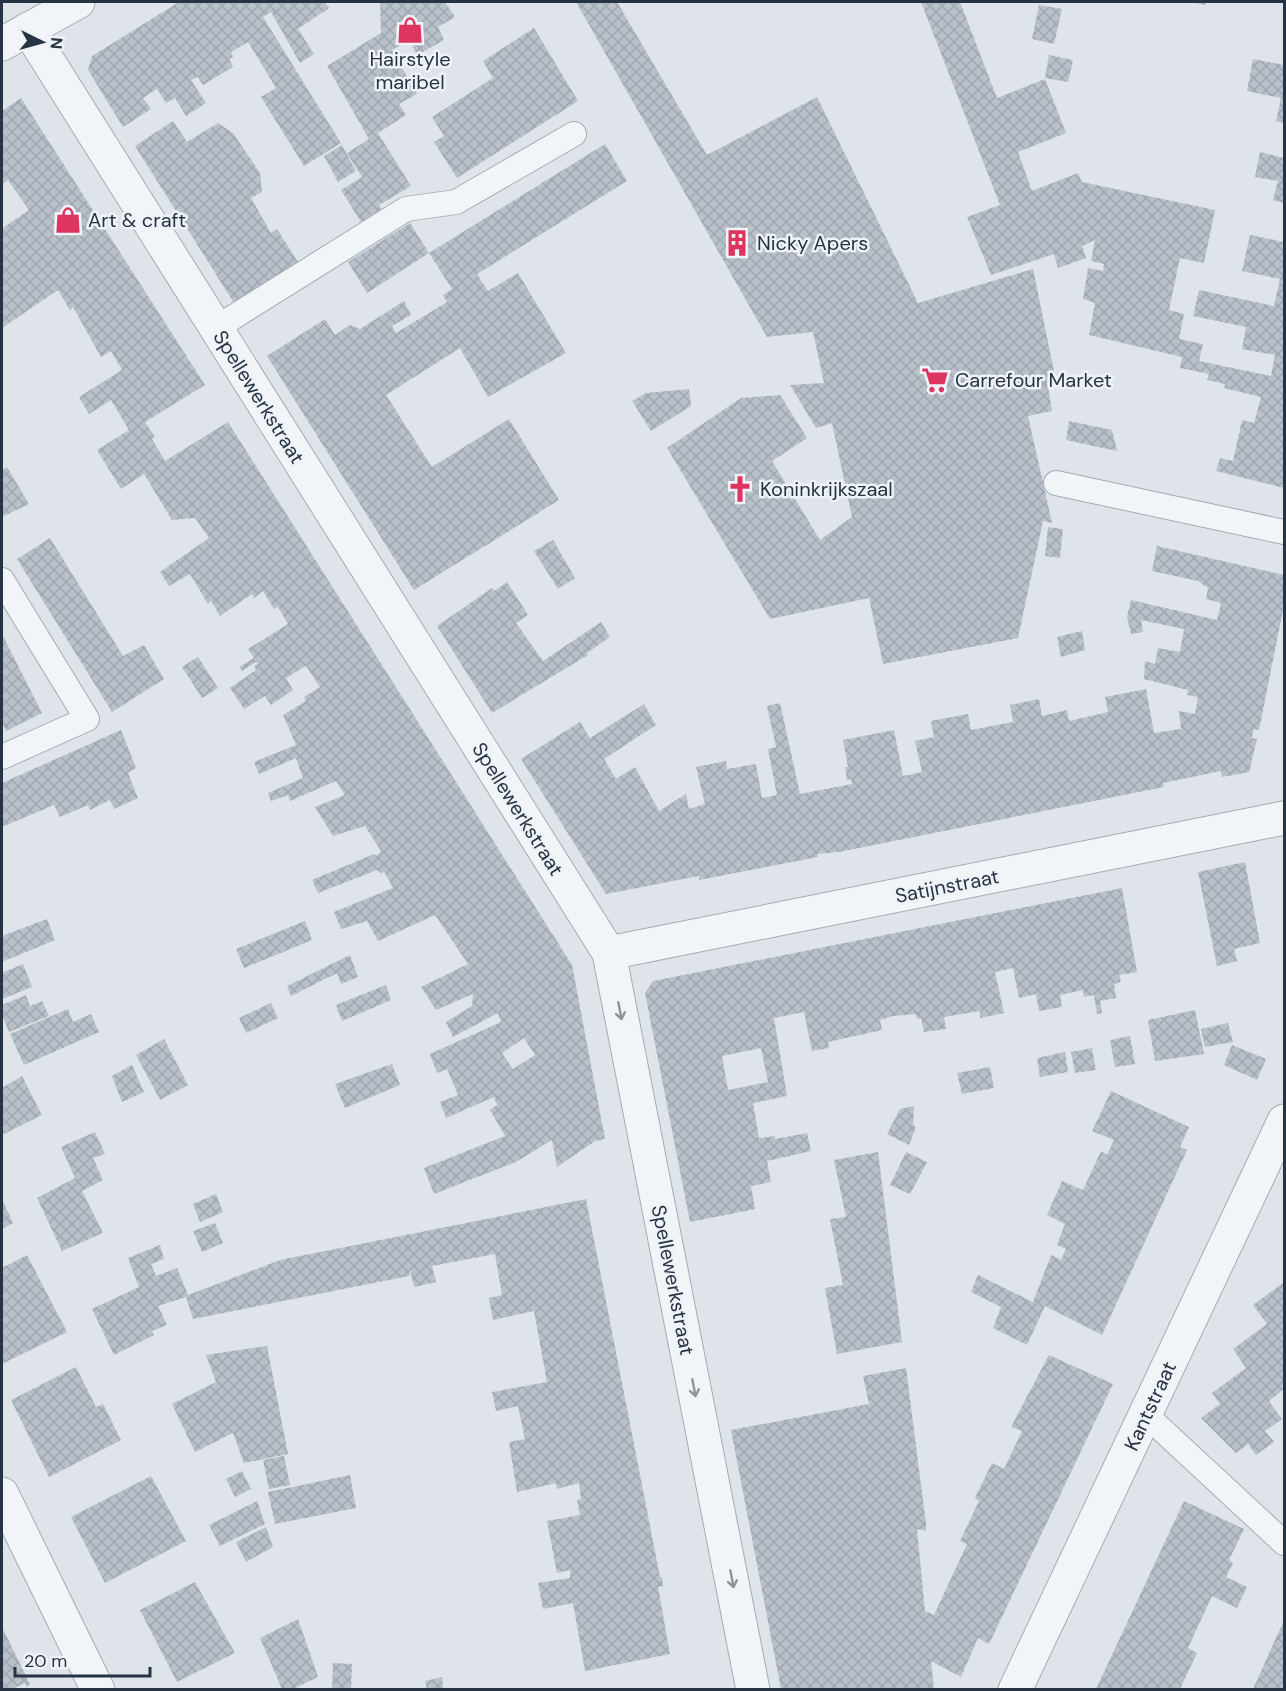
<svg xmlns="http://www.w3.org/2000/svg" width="1286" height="1691" viewBox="0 0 1286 1691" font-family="'DM Sans',sans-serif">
  <defs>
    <pattern id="building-cross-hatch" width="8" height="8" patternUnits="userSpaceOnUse" patternTransform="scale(1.5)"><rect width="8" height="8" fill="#b8c1ca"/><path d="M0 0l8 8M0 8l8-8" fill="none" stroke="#9ea6af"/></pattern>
  </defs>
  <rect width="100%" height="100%" fill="#dfe4ea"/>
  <!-- building -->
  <g fill="url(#building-cross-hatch)" fill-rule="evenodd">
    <path d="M179,2H325L329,8L298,29L314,54L300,63L271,12L263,17L341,143L304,166L261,97L276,88L248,42L231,52L233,57L229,59L233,67L203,85L198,77L191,80L206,103L186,116L175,98L166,103L157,89L143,98L151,109L123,127L88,70L92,56Z"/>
    <path d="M380,2H445L455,17L438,27L444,40L417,55L409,40L392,50L417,94L399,104L406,115L378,133L411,186L379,205L381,209L361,222L341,190L362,177L347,153L369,139L327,66L381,33Z"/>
    <path d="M576,2H617L707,155L817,97L918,303L1033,269L1056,381L1047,380L1052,411L1028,416L1052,523L1043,521L1018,638L883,664L869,598L770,619L667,448L741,398L780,395L807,438L772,461L820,540L852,517L832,423L816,428L790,385L824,383L813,332L767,337Z"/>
    <path d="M921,2H960L997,98L1045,79L1066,133L1018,152L1032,191L1078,173L1082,182L1215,210L1204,263L1180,258L1169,310L1184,314L1179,339L1203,344L1199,361L1271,376L1275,355L1242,349L1246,327L1193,316L1199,290L1274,306L1280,279L1242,271L1250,235L1284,242V488L1216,471L1220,458L1233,461L1242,420L1254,423L1261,397L1224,388L1225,384L1207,380L1209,374L1180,368L1182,357L1089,335L1095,303L1083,299L1088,268L1103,271L1104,264L1091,261L1095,240L1082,246L1086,258L1058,268L1054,254L991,275L967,217L1000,205Z"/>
    <path d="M1191,2H1206L1205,5Z"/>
    <path d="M1039,5L1062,9L1054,44L1032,39Z"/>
    <path d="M534,28L578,101L457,178L434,142L444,136L432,117L493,78L483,61Z"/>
    <path d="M1049,55L1073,60L1068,82L1045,78Z"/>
    <path d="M1253,59L1284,65V123L1276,121L1281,98L1247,91Z"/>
    <path d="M21,98L205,385L145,422L155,437L152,439L165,461L228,422L572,965L605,1139L595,1141L557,1167L552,1140L516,1162L434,1194L424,1168L505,1136L490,1110L497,1105L494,1097L446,1118L440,1102L458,1095L447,1069L437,1073L430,1054L501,1022L498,1013L453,1037L446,1022L472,1006L473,994L436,1010L421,987L468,964L435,915L378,941L367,921L341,929L334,912L393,888L390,882L384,872L381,873L377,870L318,893L312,880L374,854L376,856L381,851L365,826L333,836L315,807L345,795L336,781L290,801L288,795L271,801L268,793L303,778L296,758L259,774L254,762L296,745L283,715L306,701L304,697L320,687L306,666L286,678L293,690L271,705L265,696L244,709L230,688L256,670L254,666L258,664L256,662L242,671L239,667L254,658L248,649L288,624L278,607L274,609L263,591L254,598L252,594L220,616L211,601L208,604L190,574L169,586L160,572L209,538L195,518L172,520L144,474L121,489L97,450L129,430L111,400L89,414L79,397L122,370L111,351L101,357L73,307L70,310L58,290L2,328V225L3,228L29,210L8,180L2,184V111ZM524,1038L535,1055L513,1069L502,1053Z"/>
    <path d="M173,121L187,142L218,123L233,133L260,173L262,192L251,198L271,233L277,229L298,262L234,303L135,146Z"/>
    <path d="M605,144L627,181L477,274L488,291L518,273L566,353L488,397L460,348L386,395L432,467L509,419L559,500L414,590L267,356L325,319L335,335L350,325L360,329L404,301L411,315L392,326L396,333L447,302L443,295L452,289L429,253L367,293L348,262L410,223L429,253Z"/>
    <path d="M342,145L356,171L338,182L324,156Z"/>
    <path d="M1260,152L1284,158V203L1273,200L1278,181L1255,177Z"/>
    <path d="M689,389L691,406L651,431L632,401L646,393Z"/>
    <path d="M1069,421L1112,430L1117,451L1066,440Z"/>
    <path d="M7,467L29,504L2,517V470Z"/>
    <path d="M1048,527L1063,529L1060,558L1045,556Z"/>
    <path d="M50,538L123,656L144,645L164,679L112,712L17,559Z"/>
    <path d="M553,540L575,578L558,589L534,551Z"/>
    <path d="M1157,546L1284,575V605L1259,730L1254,729L1252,738L1257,739L1249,772L1222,777L1221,771L1163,783L1164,787L839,852L817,854L818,857L699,880V876L606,894L521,759L580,722L590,738L644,704L656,725L604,759L616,779L635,767L659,811L686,794L689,809L705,804L696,767L726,761L727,769L756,764L762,798L777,795L768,749L776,747L767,706L780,703L800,794L852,784L851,779L847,780L845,767H848L843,740L894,730L903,776L922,772L915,741L934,737L931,721L968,714L971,730L1013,722L1010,705L1039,699L1042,716L1067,710L1069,721L1108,712L1105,697L1146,689L1154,733L1181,729L1179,711L1195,714L1198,697L1187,695L1188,690L1144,679L1145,661L1155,664L1158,648L1180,652L1184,629L1141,620L1143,632L1131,634L1127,617L1131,600L1217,620L1221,603L1206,599L1208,588L1198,581L1152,571Z"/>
    <path d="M507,582L528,615L516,623L543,661L601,622L610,637L587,653L588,655L492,713L437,626L492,588L494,591Z"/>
    <path d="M1082,631L1085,650L1061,657L1057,637Z"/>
    <path d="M2,634L42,713L6,731L2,722Z"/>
    <path d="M198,657L218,688L202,698L182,667Z"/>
    <path d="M121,730L136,768L128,773L138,798L114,809L110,800L90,810L88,805L60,817L54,805L2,827V783Z"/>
    <path d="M1245,862L1260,943L1234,949L1237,961L1217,966L1198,872Z"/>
    <path d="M1122,888L1137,972L1119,975L1121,982L1114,984L1116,998L1100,1001L1102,1013L1097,1014L1094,995L1084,997L1083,990L1060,995L1062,1007L1039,1011L1036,994L1019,998L1013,968L995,972L1004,1013L980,1018V1011L944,1017L946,1029L924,1032L921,1018L917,1019L916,1014L893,1016L880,1020L882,1030L828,1042L829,1048L812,1051L804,1012L774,1018L787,1096L753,1103L759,1138L775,1136V1139L807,1133L811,1151L767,1161L771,1182L751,1186L755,1209L690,1222L645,993L653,981ZM761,1048L768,1082L728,1090L722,1056Z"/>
    <path d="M47,919L55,940L2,962V936Z"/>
    <path d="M305,921L312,940L244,968L236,949Z"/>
    <path d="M350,955L358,977L341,984L337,973L291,996L287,986Z"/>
    <path d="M23,964L32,987L2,999V973Z"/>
    <path d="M386,985L391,1000L342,1021L336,1005Z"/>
    <path d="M26,995L30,1006L42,1001L49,1016L9,1032L2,1015V1005Z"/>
    <path d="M271,1003L278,1018L246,1033L239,1018Z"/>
    <path d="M68,1009L73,1022L91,1014L99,1032L24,1065L10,1034Z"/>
    <path d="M1195,1010L1204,1054L1155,1061L1148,1020Z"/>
    <path d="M1228,1023L1233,1042L1205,1047L1201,1029Z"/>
    <path d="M1130,1036L1135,1064L1115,1067L1110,1040Z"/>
    <path d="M164,1039L188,1085L160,1100L136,1055Z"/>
    <path d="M1232,1045L1266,1059L1257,1080L1224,1065Z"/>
    <path d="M1092,1048L1096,1070L1075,1073L1071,1052Z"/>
    <path d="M1065,1052L1068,1072L1040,1077L1037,1058Z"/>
    <path d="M392,1064L400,1085L345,1108L335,1084Z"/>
    <path d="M132,1065L144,1092L122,1102L112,1076Z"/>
    <path d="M990,1067L994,1088L962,1094L957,1073Z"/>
    <path d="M22,1076L42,1115L4,1134L2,1129V1088Z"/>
    <path d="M1111,1091L1189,1127L1180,1147L1187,1150L1102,1335L1045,1306L1027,1345L993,1328L1001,1307L971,1292L978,1275L1033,1302L1051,1255L1061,1260L1066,1249L1057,1245L1065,1224L1047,1215L1062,1181L1083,1190L1101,1151L1107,1155L1114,1140L1092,1131Z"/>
    <path d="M914,1106L913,1125L916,1127L909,1145L887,1134L900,1109Z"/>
    <path d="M95,1132L105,1154L93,1158L103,1180L82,1191L103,1233L62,1251L37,1198L75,1178L61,1147Z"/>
    <path d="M878,1152L902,1342L837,1354L825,1288L843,1285L830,1219L846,1217L834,1160Z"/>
    <path d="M906,1152L927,1162L910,1194L890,1185Z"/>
    <path d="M216,1194L223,1212L200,1222L193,1204Z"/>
    <path d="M2,1199L13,1223L2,1229Z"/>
    <path d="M586,1199L660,1577H662L663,1586L658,1587L670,1654L585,1671L573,1603L543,1609L538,1583L570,1578V1570L557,1573L547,1521L580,1515L577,1500L581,1499L579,1483L557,1489L556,1483L517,1492L509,1442L525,1439L518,1406L496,1411L492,1392L547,1382L534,1311L493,1320L489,1298L502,1295L495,1254L432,1266L436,1282L414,1287L410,1270L409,1276L193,1319L186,1297L158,1306L167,1325L152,1331L154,1335L114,1355L92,1309L139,1287L128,1258L160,1245L164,1259L151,1264L156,1276L177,1268L188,1295L280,1260Z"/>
    <path d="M215,1223L223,1243L202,1252L193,1231Z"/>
    <path d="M27,1255L67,1332L2,1364V1268Z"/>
    <path d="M1284,1282V1389L1269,1401L1282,1419L1265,1431L1274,1442L1256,1455L1248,1444L1236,1453L1201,1418L1220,1404L1212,1393L1246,1368L1233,1349L1267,1324L1253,1305Z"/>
    <path d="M267,1346L288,1454L244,1463L233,1433L195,1452L172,1404L216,1382L206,1355Z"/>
    <path d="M1049,1355L1113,1384L989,1644L978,1638L961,1677L931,1661L934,1689H781L731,1430L869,1404L863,1376L906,1368L926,1524V1531L917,1529L925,1611L934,1615L967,1544L960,1541L979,1501L975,1498L992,1463L1004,1469L1022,1431L1011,1427Z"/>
    <path d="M76,1367L96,1407L103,1404L121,1440L49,1477L11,1400Z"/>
    <path d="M284,1456L290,1485L269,1489L263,1460Z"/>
    <path d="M242,1471L251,1489L235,1497L226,1479Z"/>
    <path d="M350,1475L356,1508L275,1524L268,1492Z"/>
    <path d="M151,1476L186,1541L105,1583L71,1517Z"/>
    <path d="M257,1501L265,1524L220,1546L209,1525Z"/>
    <path d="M1184,1501L1244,1529L1229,1560L1233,1563L1226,1577L1247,1587L1237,1608L1212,1596L1188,1648L1197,1653L1180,1689H1096Z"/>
    <path d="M266,1527L273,1547L246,1562L236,1542Z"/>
    <path d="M195,1582L235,1653L177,1682L140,1610Z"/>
    <path d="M298,1619L318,1677L293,1689H282L260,1638Z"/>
    <path d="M1284,1620V1689H1253Z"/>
    <path d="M2,1627L30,1684L27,1687L25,1683L12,1689H2Z"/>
    <path d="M333,1663L352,1664L351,1689H332Z"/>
    <path d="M442,1677L443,1689H427L425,1681Z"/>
  </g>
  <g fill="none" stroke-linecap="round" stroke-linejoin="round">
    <defs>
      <g id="service">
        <path d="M216,328L406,209L456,202L574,134"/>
        <path d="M1056,483L1284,532"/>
        <path d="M2,580L87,719L2,757"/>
        <path d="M1146,1415L1284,1543"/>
      </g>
      <g id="minor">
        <path d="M28,29L609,953L753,1690"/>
        <path d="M609,953L1284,818"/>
        <path d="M2,1494L98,1690"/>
        <path d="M1015,1690L1284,1121"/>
      </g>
      <path id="tertiary" d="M2,44L78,2"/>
    </defs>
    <!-- service casing -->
    <use href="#service" stroke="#a4abb5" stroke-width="26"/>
    <!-- minor casing -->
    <use href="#minor" stroke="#a4abb5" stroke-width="35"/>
    <!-- tertiary casing -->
    <use href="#tertiary" stroke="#a4abb5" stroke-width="35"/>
    <!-- service -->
    <use href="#service" stroke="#f2f5f8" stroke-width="24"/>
    <!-- minor -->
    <use href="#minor" stroke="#f2f5f8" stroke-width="33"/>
    <!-- tertiary -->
    <use href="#tertiary" stroke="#f2f5f8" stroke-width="33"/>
  </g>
  <!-- one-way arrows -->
  <defs><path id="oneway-shaft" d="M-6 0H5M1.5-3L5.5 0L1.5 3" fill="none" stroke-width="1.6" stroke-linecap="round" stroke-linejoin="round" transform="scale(1.5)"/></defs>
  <g stroke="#8c949e">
    <use href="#oneway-shaft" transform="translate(620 1011) rotate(79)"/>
    <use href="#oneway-shaft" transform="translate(694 1388) rotate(79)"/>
    <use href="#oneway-shaft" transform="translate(732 1579) rotate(79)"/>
  </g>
  <!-- icons -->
  <defs>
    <symbol id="shop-bare" viewBox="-9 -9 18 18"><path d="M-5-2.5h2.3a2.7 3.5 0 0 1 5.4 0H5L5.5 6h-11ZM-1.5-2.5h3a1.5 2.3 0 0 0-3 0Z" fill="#dd3560" stroke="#eff3f7" stroke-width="2.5" paint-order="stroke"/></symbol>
    <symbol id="building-bare" viewBox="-9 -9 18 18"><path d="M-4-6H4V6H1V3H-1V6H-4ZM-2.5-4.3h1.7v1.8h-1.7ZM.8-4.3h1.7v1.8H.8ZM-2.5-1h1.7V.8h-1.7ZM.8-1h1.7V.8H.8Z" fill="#dd3560" stroke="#eff3f7" stroke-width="2.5" paint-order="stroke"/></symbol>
    <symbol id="supermarket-bare" viewBox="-9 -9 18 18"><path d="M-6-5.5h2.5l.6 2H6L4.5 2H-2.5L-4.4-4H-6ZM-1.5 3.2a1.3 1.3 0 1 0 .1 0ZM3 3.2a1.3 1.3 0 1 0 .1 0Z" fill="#dd3560" stroke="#eff3f7" stroke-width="2.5" paint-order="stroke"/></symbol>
    <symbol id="church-bare" viewBox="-9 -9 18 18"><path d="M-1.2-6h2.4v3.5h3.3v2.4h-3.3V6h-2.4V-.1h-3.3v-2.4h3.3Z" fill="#dd3560" stroke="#eff3f7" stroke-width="2.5" paint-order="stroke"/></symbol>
  </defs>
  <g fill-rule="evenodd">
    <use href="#shop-bare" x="391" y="11" width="38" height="38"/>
    <use href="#shop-bare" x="49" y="201" width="38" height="38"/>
    <use href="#building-bare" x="718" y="224" width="38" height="38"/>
    <use href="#supermarket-bare" x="916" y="361" width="38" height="38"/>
    <use href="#church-bare" x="721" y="470" width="38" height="38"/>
  </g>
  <g text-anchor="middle" stroke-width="5" stroke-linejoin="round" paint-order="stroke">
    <!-- poi labels -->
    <g font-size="20" fill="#263343" stroke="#eff3f7" text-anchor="start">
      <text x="410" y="66" text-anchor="middle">Hairstyle<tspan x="410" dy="23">maribel</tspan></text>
      <text x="88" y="227">Art &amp; craft</text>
      <text x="757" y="250">Nicky Apers</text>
      <text x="955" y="387">Carrefour Market</text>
      <text x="760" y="496">Koninkrijkszaal</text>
    </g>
    <!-- street labels -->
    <g font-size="20" fill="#263343" stroke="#eff3f7">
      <text transform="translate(259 397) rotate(58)" y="7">Spellewerkstraat</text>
      <text transform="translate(518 809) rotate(58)" y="7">Spellewerkstraat</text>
      <text transform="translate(947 886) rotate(-11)" y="7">Satijnstraat</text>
      <text transform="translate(673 1280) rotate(79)" y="7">Spellewerkstraat</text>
      <text transform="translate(1150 1406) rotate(-65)" y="7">Kantstraat</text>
    </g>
  </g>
  <!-- border -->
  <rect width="1286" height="1691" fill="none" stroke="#263343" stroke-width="6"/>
  <!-- north arrow -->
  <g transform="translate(42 42) rotate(95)" stroke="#eff3f7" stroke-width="4.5" paint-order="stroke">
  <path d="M0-4.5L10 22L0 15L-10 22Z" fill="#263343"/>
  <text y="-9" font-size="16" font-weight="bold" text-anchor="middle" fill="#263343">N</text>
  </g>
  <!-- scale -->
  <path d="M15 1667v9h135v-9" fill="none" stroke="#263343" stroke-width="3"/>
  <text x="24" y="1667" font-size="18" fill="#263343" stroke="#eff3f7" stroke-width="4.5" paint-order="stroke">20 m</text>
</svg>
